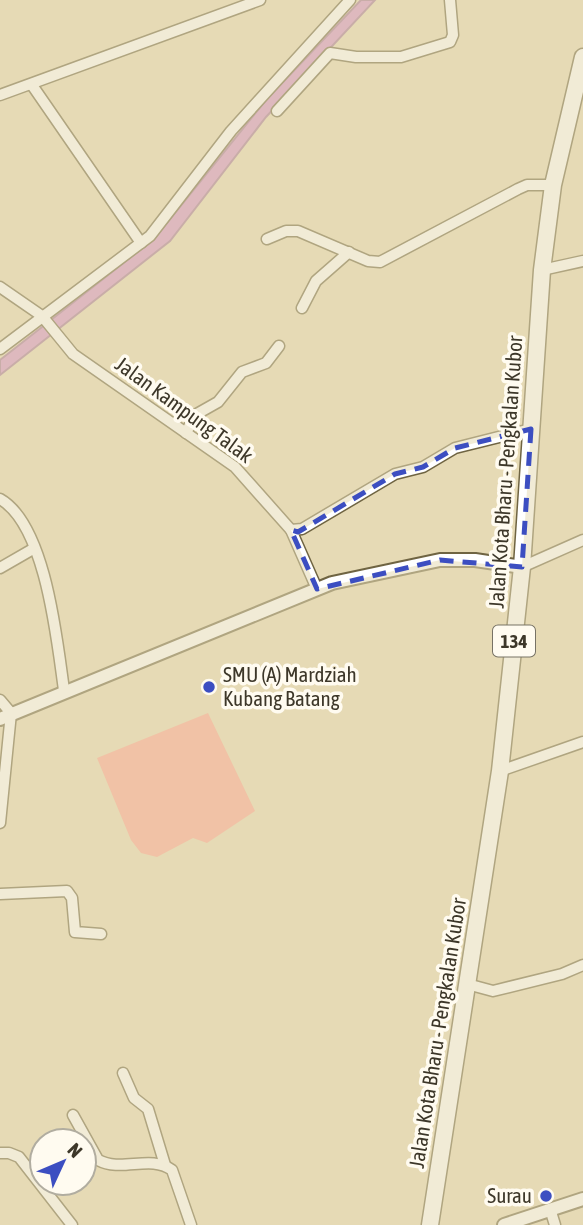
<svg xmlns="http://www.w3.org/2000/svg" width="583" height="1225" viewBox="0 0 583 1225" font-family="'Asap Condensed',sans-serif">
  <rect width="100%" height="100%" fill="#e6dab5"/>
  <!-- green -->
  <path fill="#fea595" d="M208,713L255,811L207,843L193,838L157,857L141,853L131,840L97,758Z"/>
  <!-- water -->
  <path fill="#d491cb" stroke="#a7769a" stroke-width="2" d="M361,0H375L266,117L170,241L0,375V360L154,239L266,100Z"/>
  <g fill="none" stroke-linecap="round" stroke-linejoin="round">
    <defs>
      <g id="minor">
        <path d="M32,85L141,243"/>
        <path d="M0,95L260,0"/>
        <path d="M277,111L330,53L356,57H401L450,42L453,35L450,0"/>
        <path d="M267,239L286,231H298L368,261L380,262L518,189L527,185H553"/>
        <path d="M542,270L583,261"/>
        <path d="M0,287L42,316L73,354L235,467L291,530L317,589"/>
        <path d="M302,308L316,281L349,252"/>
        <path d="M0,349L150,236L231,131L350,0"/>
        <path d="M186,433L195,415L218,402L242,372L266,363L279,346"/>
        <path d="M0,499C46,525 57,641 64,690"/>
        <path d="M291,530L302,529L395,474L423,467L455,448L531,429"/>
        <path d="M522,567L583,540"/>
        <path d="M0,568L33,549"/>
        <path d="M0,700L11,713L0,823"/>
        <path d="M500,771L583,742"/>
        <path d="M0,894L67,891L72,898L75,932L101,934"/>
        <path d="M467,984L493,991L562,974L583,965"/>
        <path d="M123,1073L134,1098L148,1109L165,1165"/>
        <path d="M73,1115L98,1160C122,1173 150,1154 172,1170L191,1225"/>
        <path d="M0,1153H9L19,1157L72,1225"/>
        <path d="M551,1212L555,1225"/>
      </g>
      <g id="tertiary">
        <path d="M0,719L332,583L440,560H475L522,567"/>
        <path d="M504,1225L583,1199"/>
      </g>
      <path id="primary" d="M430,1225L500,771L522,567L542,270L553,185L583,57"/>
    </defs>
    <!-- minor casing -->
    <use href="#minor" stroke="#6f6442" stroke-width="13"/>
    <!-- tertiary casing -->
    <use href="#tertiary" stroke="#6f6442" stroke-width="16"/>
    <!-- primary casing -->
    <use href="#primary" stroke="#6f6442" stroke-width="19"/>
    <!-- minor -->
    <use href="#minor" stroke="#fff" stroke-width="10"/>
    <!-- tertiary -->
    <use href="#tertiary" stroke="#fff" stroke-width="12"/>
    <!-- primary -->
    <use href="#primary" stroke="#fff" stroke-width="16"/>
  </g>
  <!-- marked area -->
  <path d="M0 0H583V1225H0ZM531,429L522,567L440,560L317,589L291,530L298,532L395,474L423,467L455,448Z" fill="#e6dab5" fill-opacity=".55" fill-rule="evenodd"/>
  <path fill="none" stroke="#3c4ec1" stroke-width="5" stroke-dasharray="14 9" stroke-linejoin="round" d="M531,429L522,567L440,560L317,589L291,530L298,532L395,474L423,467L455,448Z"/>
  <!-- markers -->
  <g fill="#3c4ec1" stroke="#fffbf0" stroke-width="2.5">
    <circle cx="209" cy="687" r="7"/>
    <circle cx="546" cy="1196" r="7"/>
  </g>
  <g text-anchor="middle" stroke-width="7" stroke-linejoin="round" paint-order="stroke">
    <!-- shield labels -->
    <rect fill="#fffbf0" stroke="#777265" stroke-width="2" x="493" y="625.5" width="42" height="31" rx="5"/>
    <g font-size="19" font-weight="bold" fill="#3d3729">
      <text x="514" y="648">134</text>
    </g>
    <!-- street labels -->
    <g font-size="21" fill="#3d3729" stroke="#fffbf0">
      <text transform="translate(184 410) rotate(36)" y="7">Jalan Kampung Talak</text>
      <text transform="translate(506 472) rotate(-86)" y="7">Jalan Kota Bharu - Pengkalan Kubor</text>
      <text transform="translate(438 1033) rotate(-81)" y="7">Jalan Kota Bharu - Pengkalan Kubor</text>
    </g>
    <!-- poi labels -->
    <g font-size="21" fill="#3d3729" stroke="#fffbf0" text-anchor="start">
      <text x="223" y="682">SMU (A) Mardziah<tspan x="223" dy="24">Kubang Batang</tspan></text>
      <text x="532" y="1203" text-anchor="end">Surau</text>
    </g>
  </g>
  <!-- north arrow -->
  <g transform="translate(63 1162) rotate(46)"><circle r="33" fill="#fffbf0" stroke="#b1ada0" stroke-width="2"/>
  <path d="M0-5L12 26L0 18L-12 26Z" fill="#3c4ec1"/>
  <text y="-10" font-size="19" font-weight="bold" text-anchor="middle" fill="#3d3729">N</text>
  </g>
</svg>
